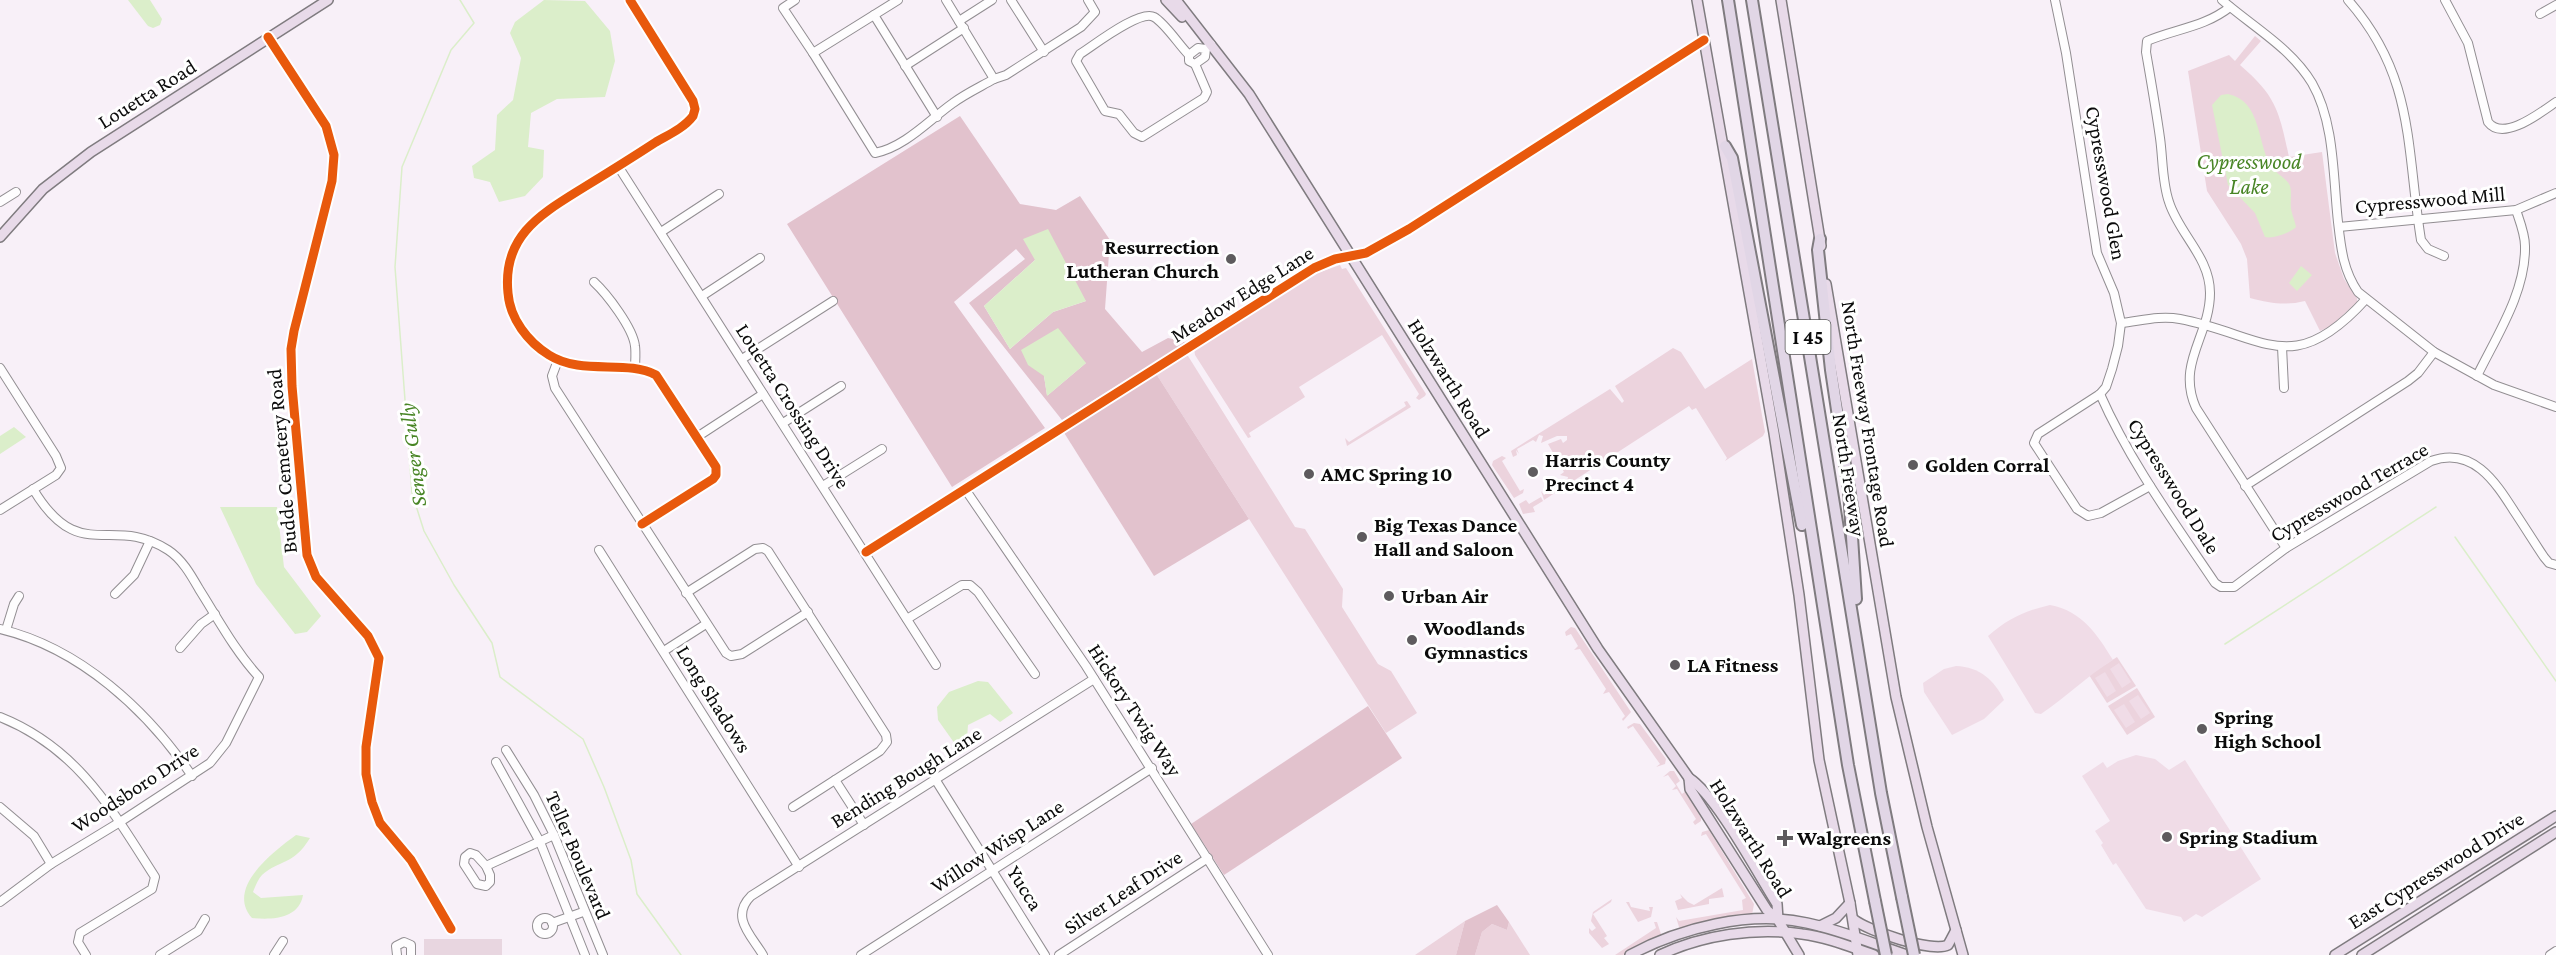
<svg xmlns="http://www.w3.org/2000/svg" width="2556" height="955" viewBox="0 0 2556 955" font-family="'Crimson Pro',serif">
  <rect width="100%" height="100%" fill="#f8f0f8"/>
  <!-- green -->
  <g fill="#ecd3dd">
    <path d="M2255,36L2261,41L2240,65C2276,96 2279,110 2289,157L2322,152L2335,253L2344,279L2357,298V302L2331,326L2320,331L2305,301C2285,306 2270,303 2250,298L2247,259L2241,244L2207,191L2188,71L2229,55L2235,61Z"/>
    <path d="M1340,265L1342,269L1346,268L1426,394L1425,396L1419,400L1416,398L1419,394L1382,335L1299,387L1305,397L1249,433L1251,437L1248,438L1195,355L1194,348L1306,277Z"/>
    <path d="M1673,348L1681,352L1705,389L1752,359L1765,432L1763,436L1725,461L1727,458L1696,408L1692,410L1689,406L1544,500L1541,491L1544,495L1556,487L1554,482L1557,486L1562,484L1560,480L1567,481L1568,477L1560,475L1564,472L1548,444L1561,439L1563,443L1567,440V436H1557L1541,443L1543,436L1539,435L1536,442L1533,440L1517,449L1519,454L1516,450L1517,455L1513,457L1511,451L1610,389L1622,403L1624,401L1615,386Z"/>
    <path d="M1183,354L1188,356L1295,527L1305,529L1343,589L1342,607L1378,664L1391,671L1417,713L1386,733L1155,372Z"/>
    <path d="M1407,401L1411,407L1347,446L1345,438L1349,442L1406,406L1404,402Z"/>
    <path d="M1502,456L1506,458L1502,461L1520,491L1524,489L1523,493L1514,498L1492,465L1493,461Z"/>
    <path d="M1541,497L1543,501L1533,507L1535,512L1523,514L1519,504L1526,500L1529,504Z"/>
    <path d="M1571,627L1575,628L1631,712L1623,721L1622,719L1625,716L1609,692L1603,694L1606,689L1580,649L1574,650L1578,646L1571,634L1566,636L1565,632Z"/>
    <path d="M2117,657L2136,686L2107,703L2089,675Z"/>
    <path d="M2137,688L2155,717L2127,735L2108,706Z"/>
    <path d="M1634,723L1640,724L1666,759L1665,764L1656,767L1660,764L1635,729L1633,726L1628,729L1627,727Z"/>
    <path d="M1670,771H1674L1680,781L1676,784L1682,794L1686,791L1701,818V821L1695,825L1693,822L1696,819L1677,789L1672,790L1676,786L1668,775L1663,777Z"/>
    <path d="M1709,830L1754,904L1752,915L1683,929L1679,927L1676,917L1679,921L1743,910L1742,900L1746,898L1706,834L1701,836L1702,832Z"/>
    <path d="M1722,888L1724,897L1709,899V904L1678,910L1675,901L1682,898L1680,894L1688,902L1694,905Z"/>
    <path d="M1612,899L1611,902L1593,914L1607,936L1604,938L1609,944L1602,948L1589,933V928L1592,931L1596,928L1591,921L1593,912Z"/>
    <path d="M1626,902H1629L1631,907L1650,911L1649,907H1653L1651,917L1638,922Z"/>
    <path d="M1465,921L1456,955H1415Z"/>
    <path d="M1509,922L1530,955H1475L1482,932L1492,924L1507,930Z"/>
    <path d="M1654,922H1657L1661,934L1659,938L1623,955H1615L1656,928Z"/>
  </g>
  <!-- forest -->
  <g fill="#e2c2cd" fill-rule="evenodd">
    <path d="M960,116L1020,204L1056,210L1080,196L1110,240L1105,309L1142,352L1168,338L1187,342L1062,420L969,303L1025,259L1016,249L954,302L1045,428L952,487L787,224ZM1035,260L1086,301L1053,312L1010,349L984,306ZM1086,363L1048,395H1047L1044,376Z"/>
    <path d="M1155,372L1249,519L1154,576L1063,431Z"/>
    <path d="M1368,706L1402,758L1224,875L1191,824Z"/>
    <path d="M1497,905L1509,922L1507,930L1492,924L1482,932L1475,955H1456L1465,921Z"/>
  </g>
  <!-- cemetery -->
  <rect fill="#e8d6e0" x="424" y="939" width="78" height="16"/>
  <!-- pitch -->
  <g fill="#f0dce7">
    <path d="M2050,605C2082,611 2097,634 2113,660C2087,676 2066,697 2041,714L2035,713L1988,636C2008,619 2024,611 2050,605Z"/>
    <path d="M2119,663L2131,682L2122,688L2110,669Z"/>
    <path d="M1956,666C1980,667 1994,680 2004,700L1984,719L1952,735L1924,692L1923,683L1944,669Z"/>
    <path d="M2105,672L2116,691L2107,697L2095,678Z"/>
    <path d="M2138,695L2150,713L2141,719L2129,701Z"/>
    <path d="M2124,704L2135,722L2126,728L2114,710Z"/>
    <path d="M2136,755L2155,759L2169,770L2185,760L2261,879L2202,917L2196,914L2184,922L2181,917L2146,909L2116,863L2113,865L2101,845L2103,843L2095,831L2110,821L2082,776L2103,762L2107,768L2118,761Z"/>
  </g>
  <!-- water -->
  <g fill="#dbeeca">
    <path d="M128,0H150L162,19L160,25L153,28L148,26Z"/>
    <path d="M544,0L585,1L610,31L615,61L605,97L557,99L531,113L528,147L544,150L543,177L525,196L499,202L490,182L474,178L472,166L495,150L497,115L513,100L521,58L510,33L515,22Z"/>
    <path d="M2228,94C2262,101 2257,144 2271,166C2276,174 2288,179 2290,186C2292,193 2290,202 2291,209C2292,215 2295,221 2296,227C2290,233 2274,239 2265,237L2255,213L2228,185L2212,105L2221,95Z"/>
    <path d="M1048,229L1086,301L1053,312L1010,349L984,306L1035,260L1023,239Z"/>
    <path d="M2301,266L2312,275L2297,291L2289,283Z"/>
    <path d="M1058,328L1086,363L1047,396L1044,376L1028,365L1021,350Z"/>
    <path d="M14,427L26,437L0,454V436Z"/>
    <path d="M220,507H277L284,567L321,616L307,632L295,634L256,584Z"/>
    <path d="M978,681L988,682L1013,713L1000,722L990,714L968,725L967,739L955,744L938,720L937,707L949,692Z"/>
    <path d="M296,835L310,838C293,866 280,859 262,875C258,879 255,887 253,892L261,898L303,895C299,919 272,920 252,918C225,888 274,851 296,835Z"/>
  </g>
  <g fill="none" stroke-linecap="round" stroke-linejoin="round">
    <!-- stream -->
    <g stroke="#dbeeca" stroke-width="1.5">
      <path d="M460,0L474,23L451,50L402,167L395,267L412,493L424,531L454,585L492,643L500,677L583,739L604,787L631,860L637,894L681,955"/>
      <path d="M2455,537L2556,681"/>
      <path d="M2225,644L2436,507"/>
    </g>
    <defs>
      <g id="minor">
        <path d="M630,0L693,101L695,109L693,116C684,128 668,135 656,142C633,157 609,172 586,186C543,213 502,234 508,293C510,319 528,342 549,355C582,376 626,359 656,375L716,467V475L713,479L642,524"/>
        <path d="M795,0L783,8L813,53"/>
        <path d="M898,0L813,53L875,153C905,147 929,120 953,103C965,94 980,87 994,79"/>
        <path d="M946,0L994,79L1006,75L1081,27L1095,12L1088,0"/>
        <path d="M1011,0L1044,52"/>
        <path d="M2055,0L2066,53L2097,253L2114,293L2121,323L2118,346L2112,369L2106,387L2100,394L2038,434L2034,443L2077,509L2088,516L2101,513L2150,486"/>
        <path d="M2222,0C2253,27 2291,48 2312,83C2335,123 2333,178 2338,222C2341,248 2343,270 2358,292L2434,352L2494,385L2556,407"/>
        <path d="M2348,0C2415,76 2406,147 2421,240L2428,249L2444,256"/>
        <path d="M2445,0L2468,43L2488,122C2503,142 2540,113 2556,102"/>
        <path d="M2230,7C2205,27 2175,29 2147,41L2146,52C2151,81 2156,109 2160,138C2163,159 2162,182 2169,202C2179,234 2210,257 2210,293C2210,336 2176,363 2196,408L2286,548"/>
        <path d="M2540,14L2556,5"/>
        <path d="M874,15L937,117"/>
        <path d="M959,21L992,0"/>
        <path d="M268,37L326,126L334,155L332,181L294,331L291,349L292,386L307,555L316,577L368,636L379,658L366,747V774L372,802L380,823L411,860L451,929"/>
        <path d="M1206,49L1205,57L1195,64L1189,61V55L1198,48L1206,49L1211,44"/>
        <path d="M1189,55C1179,45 1165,23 1154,17C1140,9 1093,46 1080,54L1076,61L1105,111L1119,114L1134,133L1142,137L1204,98L1207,92L1195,64"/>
        <path d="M905,66L964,28"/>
        <path d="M618,166L936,665"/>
        <path d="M0,202L16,192"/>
        <path d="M2339,227L2516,210L2556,193"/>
        <path d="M661,232L719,194"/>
        <path d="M594,282C607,294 633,328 635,346C636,353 635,362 635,370"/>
        <path d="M702,296L760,258"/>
        <path d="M2121,323C2140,321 2160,315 2180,319C2264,335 2292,381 2366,299"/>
        <path d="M2282,347L2284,388"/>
        <path d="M742,359L833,301"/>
        <path d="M558,360L552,376L555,388L726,653L731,656L742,654L808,612"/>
        <path d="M0,368L56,456L61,468L56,475L0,510"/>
        <path d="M2477,376C2496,337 2526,292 2525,246C2525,234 2520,222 2516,210"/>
        <path d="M2100,394C2130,462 2174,522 2215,583L2221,587H2234L2286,548L2431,461C2472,446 2495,481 2514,511C2524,526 2534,542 2544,557L2549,563L2556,565"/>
        <path d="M783,423L841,386"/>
        <path d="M697,437L763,394"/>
        <path d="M823,486L882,449"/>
        <path d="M2245,486L2408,381L2418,373L2434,352"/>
        <path d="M965,489L1086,666L1268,955"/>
        <path d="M599,550L799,867"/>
        <path d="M866,552L1314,268L1335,259L1366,253L1409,229L1704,40"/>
        <path d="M686,593L755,549L763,548L768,551L886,735L887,742L880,751L793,807"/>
        <path d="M115,594L134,575L150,541"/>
        <path d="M907,619L962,585H970L978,592L1035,674"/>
        <path d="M0,629C80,648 147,710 192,776"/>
        <path d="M6,630L14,604L19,596"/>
        <path d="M180,648L201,624L215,614"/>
        <path d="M667,649L706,624"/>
        <path d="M0,717C78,748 112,810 155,877L152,889L80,933L78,942L86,955"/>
        <path d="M506,750L534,795L554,835L603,955"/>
        <path d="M496,762L540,842L585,955"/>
        <path d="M935,779L1045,955"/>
        <path d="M835,780L864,825"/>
        <path d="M0,807L34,836L51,864"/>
        <path d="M470,853L476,855L486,866L490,875V882L486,886L477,884L464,864L465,857Z"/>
        <path d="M486,866L554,835"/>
        <path d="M0,902L51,864L120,822L210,763L226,743L259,677C235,651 218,619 199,589C191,575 182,559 168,550C111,513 80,567 33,489"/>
        <circle cx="545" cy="926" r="8"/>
        <path d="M552,923L583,912"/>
        <path d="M160,955L198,931L205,919"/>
        <path d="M274,955L283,941"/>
        <path d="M397,955L396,946L404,942L411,945V955"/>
        <path d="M763,955C751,935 730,917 751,896L1094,679"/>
        <path d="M861,955L1152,768"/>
        <path d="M1059,955L1208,858"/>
        <path d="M2550,955L2556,951"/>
      </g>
      <g id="major">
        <path d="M1166,0L1182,17"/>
        <path d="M1176,0L1249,94L1598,649L1689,778C1716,795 1758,874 1777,904L1778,920"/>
        <path d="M1697,0L1774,433L1799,595L1819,760L1850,903L1858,955"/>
        <path d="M1781,0L1821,246"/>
        <path d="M0,237L43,189L91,152L328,0"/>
        <path d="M1826,284L1896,697L1927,827L1963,955"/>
        <path d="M1689,778L1690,789L1767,910L1778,920L1799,955"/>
        <path d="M1853,919C1868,931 1932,953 1948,945L1956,930"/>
        <path d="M1820,926L1836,918L1850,903"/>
        <path d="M1630,955C1680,928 1750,910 1807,923C1841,930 1874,944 1907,955"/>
        <path d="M1660,955C1702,935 1756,927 1802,934C1826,937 1851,947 1874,955"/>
        <path d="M2335,955L2556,816"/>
        <path d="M2362,955L2556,832"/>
      </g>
      <g id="highway">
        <path d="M1728,0L1848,765L1875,901"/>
        <path d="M1752,0L1881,793L1902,897"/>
        <path d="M1725,146L1732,158L1802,525"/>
        <path d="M1820,239L1818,250L1831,370L1849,490L1856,599"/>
      </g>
    </defs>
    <!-- minor casing -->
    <use href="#minor" stroke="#928e92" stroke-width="10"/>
    <!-- major casing -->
    <use href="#major" stroke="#7f7b7f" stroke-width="12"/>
    <!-- highway casing -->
    <use href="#highway" stroke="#7f7b7f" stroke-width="14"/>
    <!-- minor -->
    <use href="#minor" stroke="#fefdfe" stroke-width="8"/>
    <!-- major -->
    <use href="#major" stroke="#e8dae9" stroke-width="9"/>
    <!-- highway -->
    <use href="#highway" stroke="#e1d6e6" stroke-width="10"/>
    <defs>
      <g id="highway-bridge">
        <path d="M1902,897L1914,955"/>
        <path d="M1875,901L1886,955"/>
      </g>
    </defs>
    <!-- highway-bridge casing -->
    <use href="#highway-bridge" stroke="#7f7b7f" stroke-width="14" stroke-linecap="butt"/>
    <!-- highway-bridge -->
    <use href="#highway-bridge" stroke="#e1d6e6" stroke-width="10"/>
    <defs>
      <g id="cycleway">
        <path d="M630,0L693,101L695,109L693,116C684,128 668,135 656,142C633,157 609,172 586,186C543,213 502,234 508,293C510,319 528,342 549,355C582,376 626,359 656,375L716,467V475L713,479L642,524"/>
        <path d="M268,37L326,126L334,155L332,181L294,331L291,349L292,386L307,555L316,577L368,636L379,658L366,747V774L372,802L380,823L411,860L451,929"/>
        <path d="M866,552L1314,268L1335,259L1366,253L1409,229L1704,40"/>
      </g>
    </defs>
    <!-- cycleway casing -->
    <use href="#cycleway" stroke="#fff" stroke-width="13"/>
    <!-- cycleway -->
    <use href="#cycleway" stroke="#e8590c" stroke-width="9"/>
  </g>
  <!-- markers -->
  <g fill="#5e5b5e" stroke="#fff" stroke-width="2">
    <circle cx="1231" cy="259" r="6"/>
    <circle cx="1913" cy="465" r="6"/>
    <circle cx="1533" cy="472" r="6"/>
    <circle cx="1309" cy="474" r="6"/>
    <circle cx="1362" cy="537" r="6"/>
    <circle cx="1389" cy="596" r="6"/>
    <circle cx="1412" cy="640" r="6"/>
    <circle cx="1675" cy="665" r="6"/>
    <circle cx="2202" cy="729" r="6"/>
    <circle cx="2167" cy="837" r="6"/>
    <path d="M1782 829h6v6h6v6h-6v6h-6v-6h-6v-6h6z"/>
  </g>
  <g text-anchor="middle" stroke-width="6" stroke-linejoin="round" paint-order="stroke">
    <!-- shield labels -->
    <rect fill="#fff" stroke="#545454" stroke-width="1.5" x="1785.5" y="320" width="45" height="34" rx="4.5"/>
    <g font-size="20" font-weight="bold" fill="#0b0b0b">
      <text x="1808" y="344">I 45</text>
    </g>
    <!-- street labels -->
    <g font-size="21" fill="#0b0b0b" stroke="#fff">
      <text transform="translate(147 94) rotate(-32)" y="7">Louetta Road</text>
      <text transform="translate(2106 183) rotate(80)" y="7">Cypresswood Glen</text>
      <text transform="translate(2430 200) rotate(-5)" y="7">Cypresswood Mill</text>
      <text transform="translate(1242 294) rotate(-32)" y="7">Meadow Edge Lane</text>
      <text transform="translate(1449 378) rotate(58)" y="7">Holzwarth Road</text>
      <text transform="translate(793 406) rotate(57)" y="7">Louetta Crossing Drive</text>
      <text transform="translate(1868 424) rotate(81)" y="7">North Freeway Frontage Road</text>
      <text transform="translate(282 461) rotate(-95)" y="7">Budde Cemetery Road</text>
      <text transform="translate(1849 475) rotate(81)" y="7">North Freeway</text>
      <text transform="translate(2174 486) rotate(58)" y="7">Cypresswood Dale</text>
      <text transform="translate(2349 492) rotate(-30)" y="7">Cypresswood Terrace</text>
      <text transform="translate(714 699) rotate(58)" y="7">Long Shadows</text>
      <text transform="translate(1135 710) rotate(57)" y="7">Hickory Twig Way</text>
      <text transform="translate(906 777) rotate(-32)" y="7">Bending Bough Lane</text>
      <text transform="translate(135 788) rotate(-33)" y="7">Woodsboro Drive</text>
      <text transform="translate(1751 838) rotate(58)" y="7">Holzwarth Road</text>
      <text transform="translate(997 846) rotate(-33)" y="7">Willow Wisp Lane</text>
      <text transform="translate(578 855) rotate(67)" y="7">Teller Boulevard</text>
      <text transform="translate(2436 870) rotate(-32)" y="7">East Cypresswood Drive</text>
      <text transform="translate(1025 888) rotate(58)" y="7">Yucca</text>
      <text transform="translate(1123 892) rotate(-33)" y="7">Silver Leaf Drive</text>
    </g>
    <!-- poi labels -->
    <g font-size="21" font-weight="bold" fill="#0b0b0b" stroke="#fff" text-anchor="start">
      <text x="1219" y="254" text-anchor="end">Resurrection<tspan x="1219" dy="24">Lutheran Church</tspan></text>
      <text x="1545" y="467">Harris County<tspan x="1545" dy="24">Precinct 4</tspan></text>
      <text x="1925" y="472">Golden Corral</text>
      <text x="1321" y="481">AMC Spring 10</text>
      <text x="1374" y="532">Big Texas Dance<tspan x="1374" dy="24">Hall and Saloon</tspan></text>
      <text x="1401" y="603">Urban Air</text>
      <text x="1424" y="635">Woodlands<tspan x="1424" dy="24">Gymnastics</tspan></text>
      <text x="1687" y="672">LA Fitness</text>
      <text x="2214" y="724">Spring<tspan x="2214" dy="24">High School</tspan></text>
      <text x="2179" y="844">Spring Stadium</text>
      <text x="1797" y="845">Walgreens</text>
    </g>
    <!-- water labels -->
    <g font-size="22" font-style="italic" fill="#488525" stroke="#fff">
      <text x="2249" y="169">Cypresswood<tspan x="2249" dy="25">Lake</tspan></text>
      <text transform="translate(412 455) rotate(-97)" y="8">Senger Gully</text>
    </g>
  </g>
</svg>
